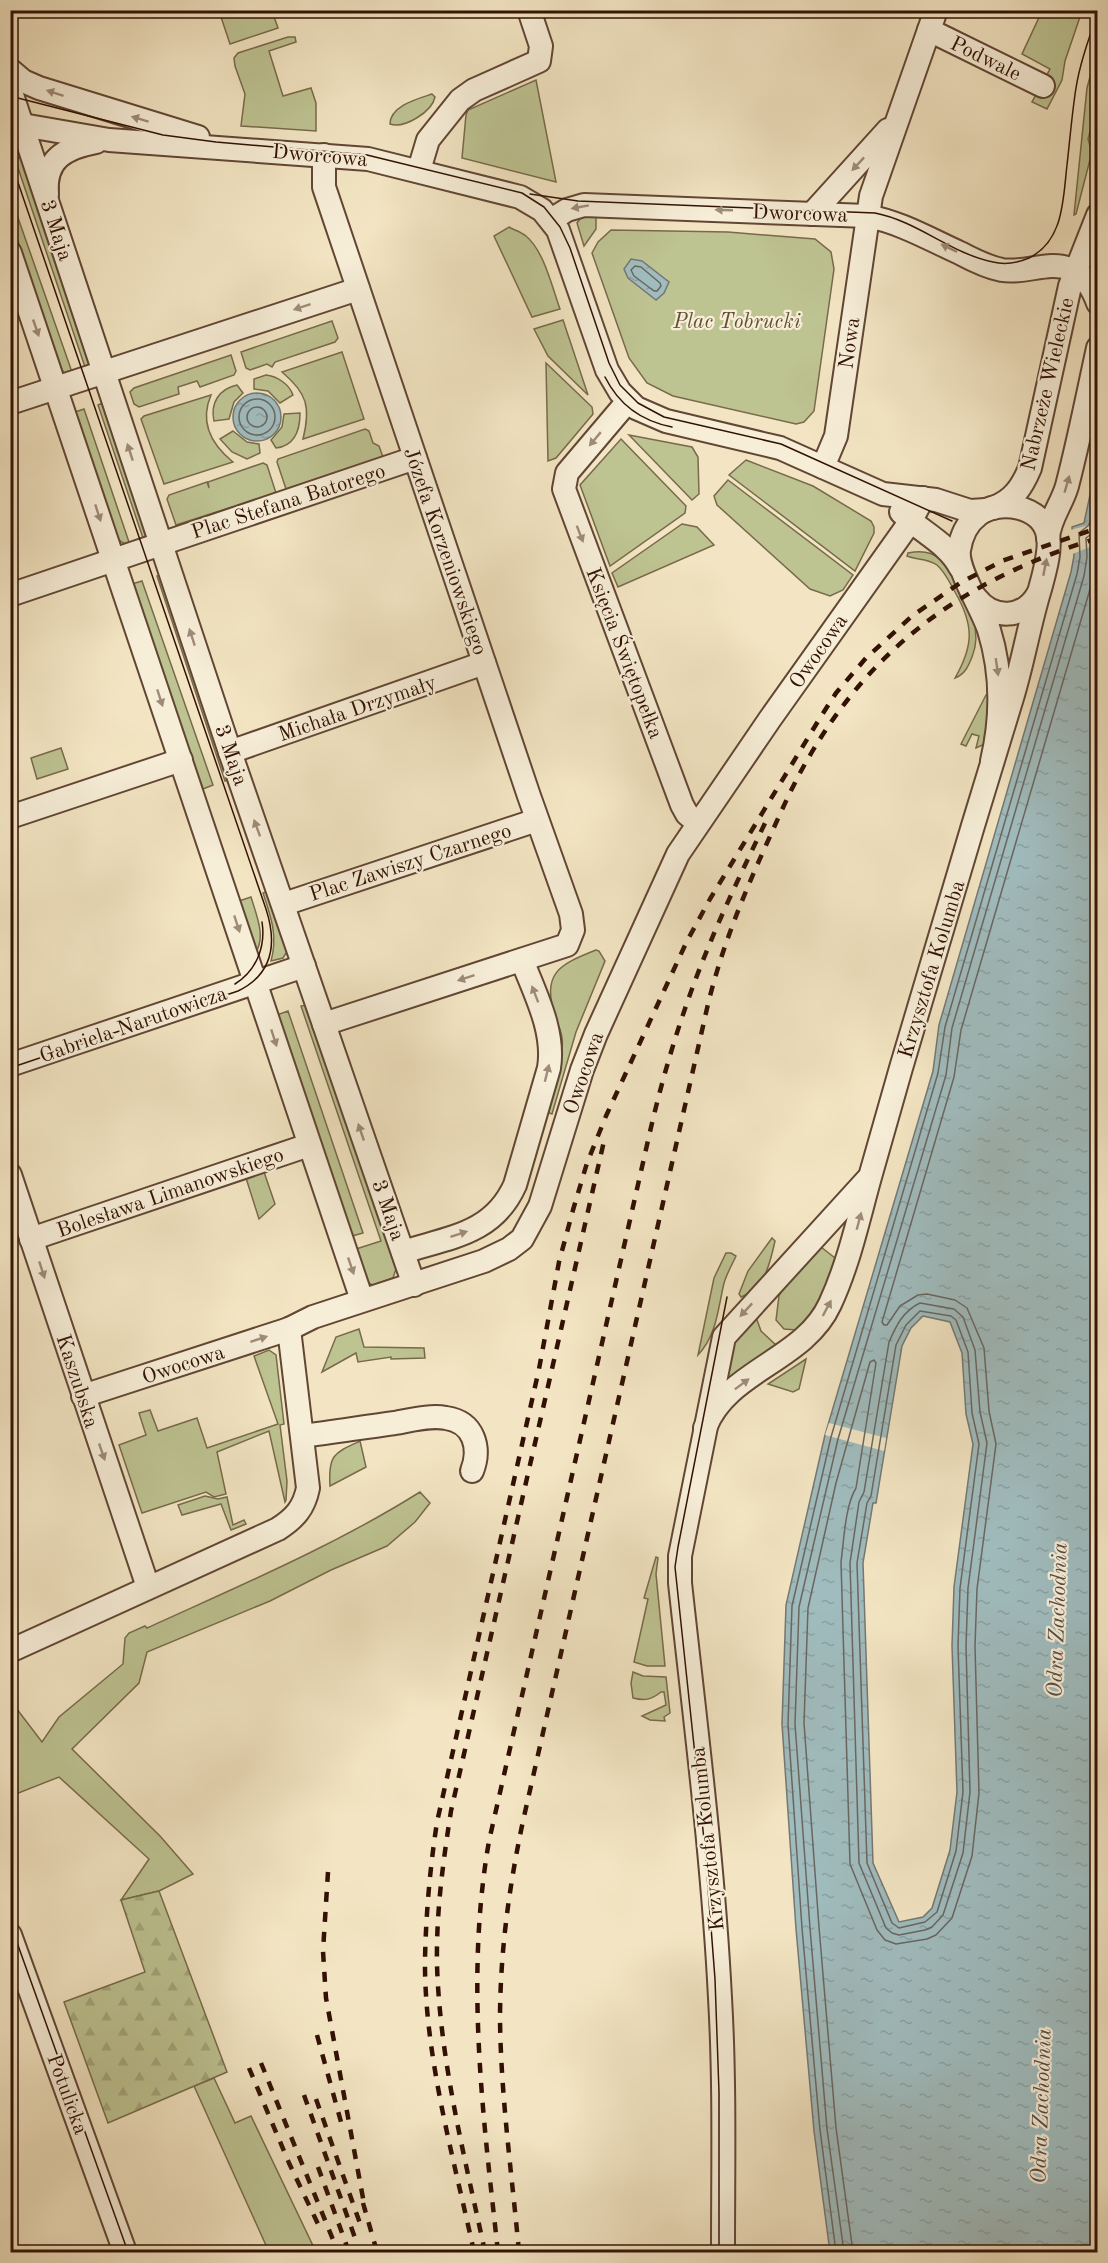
<svg xmlns="http://www.w3.org/2000/svg" width="1108" height="2263" viewBox="0 0 1108 2263" font-family="'Old Standard TT',serif">
  <defs>
    <pattern id="forest-firs" width="22" height="20" patternUnits="userSpaceOnUse" patternTransform="scale(1.5)"><rect width="22" height="20" fill="#bec392"/><path d="M5 1l3.5 6h-7zM16 11l3.5 6h-7z" fill="#a4a67c"/></pattern>
    <pattern id="water-ripples" width="26" height="14" patternUnits="userSpaceOnUse" patternTransform="scale(1.5)"><rect width="26" height="14" fill="#a0bcbe"/><path d="M2 4q2-2 4 0t4 0M15 11q2-2 4 0t4 0" fill="none" stroke="#8aa1a2"/></pattern>
  </defs>
  <rect width="100%" height="100%" fill="#f3e5c3"/>
  <filter id="stains"><feTurbulence type="fractalNoise" baseFrequency=".00333" numOctaves="4"/><feColorMatrix values="0 0 0 0 .2 0 0 0 0 .09 0 0 0 0 .02 0 0 0 .5 -.17"/></filter>
  <radialGradient id="worn" r=".72"><stop offset=".6" stop-color="#630" stop-opacity="0"/><stop offset="1" stop-color="#630" stop-opacity=".3"/></radialGradient>
  <!-- green -->
  <g fill="#bec392" stroke="#786a4b" stroke-width="1.5">
    <path d="M219,11H272L278,28L230,44Z"/>
    <path d="M1042,11H1082L1065,61L1062,80L1047,109L1032,102L1050,69L1022,54Z"/>
    <path d="M288,37H295L296,42L269,51L283,96L311,88L316,103V131L241,126L245,94L235,66L234,58L238,53Z"/>
    <path d="M1097,51V120L1092,125L1088,139L1092,152L1076,214L1074,215L1087,88Z"/>
    <path d="M536,80L556,182L462,158L466,115L468,110Z"/>
    <path d="M432,94L435,97C432,112 404,129 390,124C390,106 417,99 432,94Z"/>
    <path d="M23,157L91,364L85,367L15,159Z"/>
    <path d="M10,195L72,372L64,373L58,364L11,220Z"/>
    <path d="M596,213V229L584,246L577,223L582,216Z"/>
    <path d="M509,227C514,230 521,232 526,236C544,251 552,287 560,309L532,317L494,236Z"/>
    <path d="M611,230L728,232L815,239L831,252L834,269L814,411L804,422L796,424L673,396L647,383L629,358L592,253L598,242Z"/>
    <path d="M563,320L588,395L548,356L534,329Z"/>
    <path d="M332,321L338,338L335,342L275,362L272,367L267,364L250,370L246,368L241,352Z"/>
    <path d="M342,352L364,419L303,439C311,407 307,393 282,372Z"/>
    <path d="M231,355L236,371L234,375L200,387L197,381L178,387L179,394L139,407L134,404L130,392L134,388Z"/>
    <path d="M546,363L592,407L593,414L556,458L548,461Z"/>
    <path d="M266,375C277,376 289,384 293,395L280,403L268,391L254,389V379Z"/>
    <path d="M237,385L243,393L234,402L229,419L214,421C210,403 219,389 237,385Z"/>
    <path d="M211,395C199,423 212,445 233,462L164,484L141,419L144,416Z"/>
    <path d="M105,402L148,533L143,538L98,405Z"/>
    <path d="M84,409L129,542L125,544L117,539L75,412Z"/>
    <path d="M300,413C300,431 294,446 276,448L271,440L282,427L284,414Z"/>
    <path d="M365,429L369,431L373,443L379,446L383,457L286,489L277,462L278,459Z"/>
    <path d="M233,431L247,442L259,444L260,453L247,459L232,452L220,439Z"/>
    <path d="M629,435L692,447L698,457L699,494L692,500Z"/>
    <path d="M621,439L686,506L685,513L610,566L580,485Z"/>
    <path d="M746,460L813,486L871,521L874,527V533L855,571L729,475Z"/>
    <path d="M263,463L267,465L276,493L176,525L167,499L169,495L207,482L209,488L208,482Z"/>
    <path d="M728,480L853,575L843,590L830,596L810,589L717,505L714,496Z"/>
    <path d="M682,524L697,527L714,545L618,587L612,573Z"/>
    <path d="M914,552C923,551 933,553 940,559C947,565 951,575 956,583C969,606 983,630 972,657C968,667 965,674 955,678C974,645 974,625 955,592C950,583 945,572 937,565C927,558 916,560 907,556L908,553Z"/>
    <path d="M163,574L231,779L225,781L157,576Z"/>
    <path d="M142,581L213,785L203,789L132,584Z"/>
    <path d="M989,694L987,743L976,748L979,736L972,734L966,746L961,744L986,695Z"/>
    <path d="M61,748L68,769L37,779L31,758Z"/>
    <path d="M269,891L288,950L283,958L271,961C278,936 271,917 263,893Z"/>
    <path d="M251,897C256,914 266,936 256,952L239,901Z"/>
    <path d="M596,950L599,951L605,961L576,1032L552,1114L544,1111C550,1091 560,1069 562,1048C564,1037 559,1027 555,1017C542,973 558,965 596,950Z"/>
    <path d="M307,1005L396,1269L393,1278L373,1285L368,1283L356,1249L381,1241L301,1006Z"/>
    <path d="M288,1011L363,1233L352,1236L277,1015Z"/>
    <path d="M264,1172L275,1204L259,1219L246,1178Z"/>
    <path d="M772,1238L775,1241C770,1263 765,1289 741,1297L739,1294L748,1271Z"/>
    <path d="M821,1247L835,1258L819,1307L797,1330L784,1329L776,1320L779,1296L782,1290Z"/>
    <path d="M726,1253H731L736,1256C732,1265 727,1273 724,1283C718,1308 717,1335 698,1355L714,1278Z"/>
    <path d="M756,1317L761,1331L777,1346L731,1380L722,1382L729,1348Z"/>
    <path d="M359,1329L364,1347L424,1348L425,1358L391,1359V1357L358,1362L356,1353L322,1372L336,1337Z"/>
    <path d="M269,1350L276,1355L284,1424L280,1425L287,1481L286,1500L285,1502L269,1431L217,1452L226,1494L214,1497L206,1492L142,1513L119,1445L146,1435L139,1413L150,1410L158,1431L197,1418L207,1448L278,1424L254,1356Z"/>
    <path d="M806,1359L799,1389L793,1392L768,1384Z"/>
    <path d="M360,1441L366,1467L330,1486C328,1455 334,1453 360,1441Z"/>
    <path d="M420,1492L430,1503L415,1522L387,1546L331,1570L270,1601L147,1652L139,1683L72,1749L160,1836L193,1874L159,1891L121,1900L149,1859L59,1777L11,1796L10,1700L42,1742L59,1717L123,1664L125,1638L129,1633L145,1626L147,1628C239,1586 334,1546 420,1492Z"/>
    <path d="M205,1496L218,1499L227,1497L233,1525L244,1520L246,1524L231,1530L221,1504L182,1515L178,1505Z"/>
    <path d="M656,1557L658,1558L656,1574L665,1666H647L634,1662L648,1599L644,1598Z"/>
    <path d="M633,1672L643,1676L666,1677L670,1713L664,1717L665,1721L650,1720L642,1716L666,1705L664,1692H661C651,1700 645,1701 633,1698L631,1683Z"/>
    <path d="M214,2078L235,2123L251,2116L316,2252H269L194,2086Z"/>
  </g>
  <!-- forest -->
  <path fill="url(#forest-firs)" stroke="#786a4b" stroke-width="1.5" d="M159,1891L227,2072L108,2123L64,2002L145,1972L121,1900Z"/>
  <!-- water -->
  <g fill="url(#water-ripples)" stroke="#747874" stroke-width="1.5" fill-rule="evenodd">
    <path d="M631,259L642,261L669,282L664,293L656,300L628,278L624,269Z"/>
    <circle cx="257" cy="417" r="24"/>
    <path d="M1097,462V2252H830L814,2131L796,1929L782,1724L786,1605L825,1435L933,1071L939,1025L1071,572L1074,556L1072,527L1084,523ZM923,1316L950,1322L962,1353L966,1414L973,1444L954,1587L952,1646L957,1792L950,1850L932,1908L923,1917L899,1922L873,1863L863,1563L873,1503H876L902,1346L911,1328Z"/>
  </g>
  <!-- pier -->
  <g fill="#f3e5c3">
    <path d="M1097,523V544L1070,555V530Z"/>
    <path d="M829,1423L886,1438L884,1451L825,1435Z"/>
  </g>
  <g fill="none" stroke-linecap="round" stroke-linejoin="round">
    <!-- shore -->
    <g stroke="#696661" stroke-width="1.5">
      <path d="M635,266L641,267L660,283L661,286L657,291H654L634,276L631,270Z"/>
      <circle cx="257" cy="417" r="18"/>
      <circle cx="257" cy="417" r="10"/>
      <path d="M920,1303L954,1309L963,1317L975,1350L980,1412L987,1443L968,1588L966,1646L970,1792L963,1853L943,1915L932,1927L925,1930L899,1935L892,1933L886,1928L859,1863L850,1563L859,1502L864,1492L889,1342C896,1326 903,1311 920,1303Z"/>
      <path d="M920,1311L951,1316L956,1320L968,1352L972,1413L979,1444L960,1588L958,1646L963,1792L956,1851L937,1912L925,1922L899,1928L892,1923L867,1863L857,1563L867,1503L871,1496L896,1345L906,1325Z"/>
      <path d="M836,2252L820,2130L802,1928L788,1724L792,1606L831,1437L938,1073L945,1027L1077,574L1080,557L1079,533L1089,525L1098,489"/>
      <path d="M844,2252L827,2129L810,1928L795,1724L799,1607L838,1439L946,1075L952,1028L1084,576L1087,557L1086,538L1094,532L1098,523"/>
      <path d="M853,2252L836,2128L819,1927L804,1723L808,1608L836,1483L870,1362L874,1360L876,1363L856,1488C845,1506 844,1540 841,1562L850,1864L877,1930L885,1940L896,1944L927,1939L936,1935L952,1918L972,1856L979,1793L975,1646L977,1589L996,1444L989,1411L984,1348L967,1308L955,1300L927,1294L918,1295L900,1306L887,1325H884L882,1322L954,1077L961,1030L1093,579L1096,559L1095,544L1098,541"/>
    </g>
    <defs>
      <g id="minor">
        <path d="M929,30L1043,86"/>
        <path d="M10,70L23,81L39,88L198,137"/>
        <path d="M10,89L230,752L414,1285"/>
        <path d="M11,123L109,140L368,159L520,197L542,210L558,230L607,370L620,392L636,408L666,421L780,448L883,494L936,500L970,511L986,510"/>
        <path d="M419,170L428,140L460,100L474,90L539,61L541,46L529,10"/>
        <path d="M47,194C44,159 65,148 96,142"/>
        <path d="M812,214L888,130"/>
        <path d="M551,220L567,210L584,205L867,216C900,222 929,239 960,253C973,260 987,267 1002,270C1025,274 1049,260 1070,269C1085,275 1093,289 1098,303"/>
        <path d="M10,253L362,1300"/>
        <path d="M628,401L567,473L564,489L682,805L687,814L698,823"/>
        <path d="M10,403L358,289"/>
        <path d="M823,467L836,436L871,196L936,10"/>
        <path d="M993,508C1013,501 1022,487 1030,468L1070,286L1098,215"/>
        <path d="M901,512C919,531 948,543 960,567"/>
        <path d="M1048,538C1049,519 1062,504 1067,486C1079,440 1088,394 1098,348"/>
        <path d="M10,595L415,458"/>
        <path d="M976,598C993,620 1024,619 1038,594"/>
        <path d="M230,752L484,663"/>
        <path d="M10,817L181,760"/>
        <path d="M284,904L537,820"/>
        <path d="M324,1024L567,945L573,930L571,914L529,796L324,187V155"/>
        <path d="M10,1065L304,966"/>
        <path d="M10,1175L148,1587"/>
        <path d="M31,1239L309,1145"/>
        <path d="M403,1252C450,1237 493,1234 515,1185L549,1068C555,1031 535,994 522,960"/>
        <path d="M83,1396L289,1329L313,1317L484,1261L509,1249L522,1239L540,1206L582,1070L596,1034L678,854L770,719L910,522L923,498"/>
        <path d="M705,1428C727,1370 804,1361 830,1304C849,1263 858,1220 870,1177C880,1141 891,1104 901,1068C937,945 974,821 1012,698C1023,662 1029,625 1040,589C1044,574 1051,551 1048,536C1043,506 999,498 978,515C967,523 961,537 959,550C956,569 982,608 989,630C1002,672 1002,718 992,761"/>
        <path d="M303,1436C334,1432 365,1427 395,1423C412,1420 430,1415 446,1418C474,1422 481,1448 472,1471"/>
        <path d="M10,1651L278,1529C295,1518 304,1508 308,1488L289,1329"/>
        <path d="M10,1935L125,2252"/>
        <path d="M723,2252C723,2168 725,2083 720,1998C713,1859 695,1721 680,1583V1556L724,1337L867,1180"/>
      </g>
    </defs>
    <!-- minor casing -->
    <use href="#minor" stroke="#624634" stroke-width="26"/>
    <!-- minor -->
    <use href="#minor" stroke="#f7eed8" stroke-width="22"/>
    <!-- tram -->
    <g stroke="#321104" stroke-width="1.5">
      <path d="M10,96L163,135L216,142L367,155L522,193L544,207L560,227L570,248L609,363L620,385L638,403L664,417L781,444L952,521"/>
      <path d="M10,159L266,909C277,943 273,974 238,991L10,1068"/>
      <path d="M530,194L578,201L875,213C917,221 952,254 993,262C1005,265 1017,263 1029,258C1064,241 1063,199 1067,165C1070,139 1072,113 1076,88C1080,62 1089,37 1098,13"/>
      <path d="M605,377C619,405 641,421 672,427"/>
      <path d="M235,984C256,971 266,947 262,922"/>
      <path d="M10,1923L128,2252"/>
      <path d="M719,2252V2092L715,1979L705,1849L675,1567L678,1547L727,1297"/>
    </g>
    <!-- rail -->
    <g stroke="#321104" stroke-width="4.5" stroke-dasharray="10 10" stroke-linecap="butt">
      <path d="M328,1872L323,1951L326,1998L365,2209"/>
      <path d="M317,2035L341,2122"/>
      <path d="M261,2063L338,2252"/>
      <path d="M249,2068L289,2163L318,2224"/>
      <path d="M304,2095L360,2252"/>
      <path d="M316,2099L362,2229"/>
      <path d="M318,2167L349,2252"/>
      <path d="M363,2203L377,2252"/>
      <path d="M474,2252C454,2159 424,2055 425,1959C426,1913 430,1868 437,1822L539,1369L559,1262L573,1210L587,1163L606,1116L687,941L710,899L820,718L836,693L866,658L912,616L960,583L1002,561L1098,528"/>
      <path d="M485,2252C465,2158 440,2062 437,1965C436,1913 443,1862 451,1811L604,1141"/>
      <path d="M498,2252C483,2116 465,1978 489,1841L649,1136C664,1070 684,1005 710,943C727,902 747,861 766,821"/>
      <path d="M519,2252C512,2175 501,2098 500,2020C500,1953 509,1887 523,1821L708,1004C722,947 743,896 767,843C780,814 793,784 809,757C877,640 970,578 1098,538"/>
    </g>
  </g>
  <!-- one-way arrows -->
  <defs><path id="oneway-solid" d="M-6-.8H1V-3.2L6.5 0L1 3.2V.8H-6Z" transform="scale(1.5)"/></defs>
  <g fill="#9e8b79">
    <use href="#oneway-solid" transform="translate(55 93) rotate(-162)"/>
    <use href="#oneway-solid" transform="translate(140 119) rotate(-163)"/>
    <use href="#oneway-solid" transform="translate(858 164) rotate(133)"/>
    <use href="#oneway-solid" transform="translate(580 207) rotate(170)"/>
    <use href="#oneway-solid" transform="translate(724 210) rotate(-178)"/>
    <use href="#oneway-solid" transform="translate(949 248) rotate(-154)"/>
    <use href="#oneway-solid" transform="translate(302 307) rotate(162)"/>
    <use href="#oneway-solid" transform="translate(36 328) rotate(71)"/>
    <use href="#oneway-solid" transform="translate(595 439) rotate(130)"/>
    <use href="#oneway-solid" transform="translate(130 452) rotate(-108)"/>
    <use href="#oneway-solid" transform="translate(1067 484) rotate(-74)"/>
    <use href="#oneway-solid" transform="translate(98 513) rotate(72)"/>
    <use href="#oneway-solid" transform="translate(580 534) rotate(69)"/>
    <use href="#oneway-solid" transform="translate(1045 567) rotate(-79)"/>
    <use href="#oneway-solid" transform="translate(192 637) rotate(-108)"/>
    <use href="#oneway-solid" transform="translate(997 667) rotate(82)"/>
    <use href="#oneway-solid" transform="translate(160 698) rotate(72)"/>
    <use href="#oneway-solid" transform="translate(257 828) rotate(-110)"/>
    <use href="#oneway-solid" transform="translate(237 924) rotate(72)"/>
    <use href="#oneway-solid" transform="translate(466 978) rotate(162)"/>
    <use href="#oneway-solid" transform="translate(535 994) rotate(-111)"/>
    <use href="#oneway-solid" transform="translate(274 1038) rotate(72)"/>
    <use href="#oneway-solid" transform="translate(547 1073) rotate(-76)"/>
    <use href="#oneway-solid" transform="translate(361 1132) rotate(-109)"/>
    <use href="#oneway-solid" transform="translate(859 1221) rotate(-75)"/>
    <use href="#oneway-solid" transform="translate(459 1234) rotate(-18)"/>
    <use href="#oneway-solid" transform="translate(351 1266) rotate(71)"/>
    <use href="#oneway-solid" transform="translate(42 1270) rotate(72)"/>
    <use href="#oneway-solid" transform="translate(827 1308) rotate(-62)"/>
    <use href="#oneway-solid" transform="translate(746 1310) rotate(133)"/>
    <use href="#oneway-solid" transform="translate(259 1339) rotate(-18)"/>
    <use href="#oneway-solid" transform="translate(742 1384) rotate(-37)"/>
    <use href="#oneway-solid" transform="translate(102 1452) rotate(71)"/>
  </g>
  <g text-anchor="middle" stroke-width="4.5" stroke-linejoin="round" paint-order="stroke">
    <!-- street labels -->
    <g font-size="21" fill="#321104" stroke="#f7eed8">
      <text transform="translate(986 58) rotate(26)" y="7">Podwale</text>
      <text transform="translate(320 155) rotate(5)" y="7">Dworcowa</text>
      <text transform="translate(800 213) rotate(2)" y="7">Dworcowa</text>
      <text transform="translate(57 230) rotate(72)" y="7">3 Maja</text>
      <text transform="translate(849 343) rotate(-82)" y="7">Nowa</text>
      <text transform="translate(1047 384) rotate(-77)" y="7">Nabrzeże Wieleckie</text>
      <text transform="translate(288 501) rotate(-18)" y="7">Plac Stefana Batorego</text>
      <text transform="translate(446 551) rotate(71)" y="7">Józefa Korzeniowskiego</text>
      <text transform="translate(818 651) rotate(-55)" y="7">Owocowa</text>
      <text transform="translate(625 653) rotate(69)" y="7">Księcia Świętopełka</text>
      <text transform="translate(357 708) rotate(-19)" y="7">Michała Drzymały</text>
      <text transform="translate(232 755) rotate(71)" y="7">3 Maja</text>
      <text transform="translate(410 862) rotate(-18)" y="7">Plac Zawiszy Czarnego</text>
      <text transform="translate(931 969) rotate(-73)" y="7">Krzysztofa Kolumba</text>
      <text transform="translate(133 1024) rotate(-19)" y="7">Gabriela Narutowicza</text>
      <text transform="translate(583 1073) rotate(-71)" y="7">Owocowa</text>
      <text transform="translate(170 1192) rotate(-19)" y="7">Bolesława Limanowskiego</text>
      <text transform="translate(389 1210) rotate(71)" y="7">3 Maja</text>
      <text transform="translate(183 1364) rotate(-18)" y="7">Owocowa</text>
      <text transform="translate(78 1381) rotate(72)" y="7">Kaszubska</text>
      <text transform="translate(707 1839) rotate(-96)" y="7">Krzysztofa Kolumba</text>
      <text transform="translate(68 2094) rotate(70)" y="7">Potulicka</text>
    </g>
    <!-- park labels -->
    <g font-size="21" font-style="italic" fill="#634f36" stroke="#f7eed8">
      <text x="737" y="328">Plac Tobrucki</text>
    </g>
    <!-- water labels -->
    <g font-size="22" font-style="italic" fill="#584d45" stroke="#f7eed8">
      <text transform="translate(1056 1620) rotate(-88)" y="8">Odra Zachodnia</text>
      <text transform="translate(1040 2106) rotate(-88)" y="8">Odra Zachodnia</text>
    </g>
  </g>
  <!-- margin -->
  <rect width="1108" height="2263" fill="none" stroke="#f3e5c3" stroke-width="36"/>
  <rect x="12" y="12" width="1084" height="2239" fill="none" stroke="#321104" stroke-width="3"/>
  <rect x="18" y="18" width="1072" height="2227" fill="none" stroke="#321104" stroke-width="1.5"/>
  <rect width="100%" height="100%" filter="url(#stains)"/>
  <rect width="100%" height="100%" fill="url(#worn)"/>
</svg>
